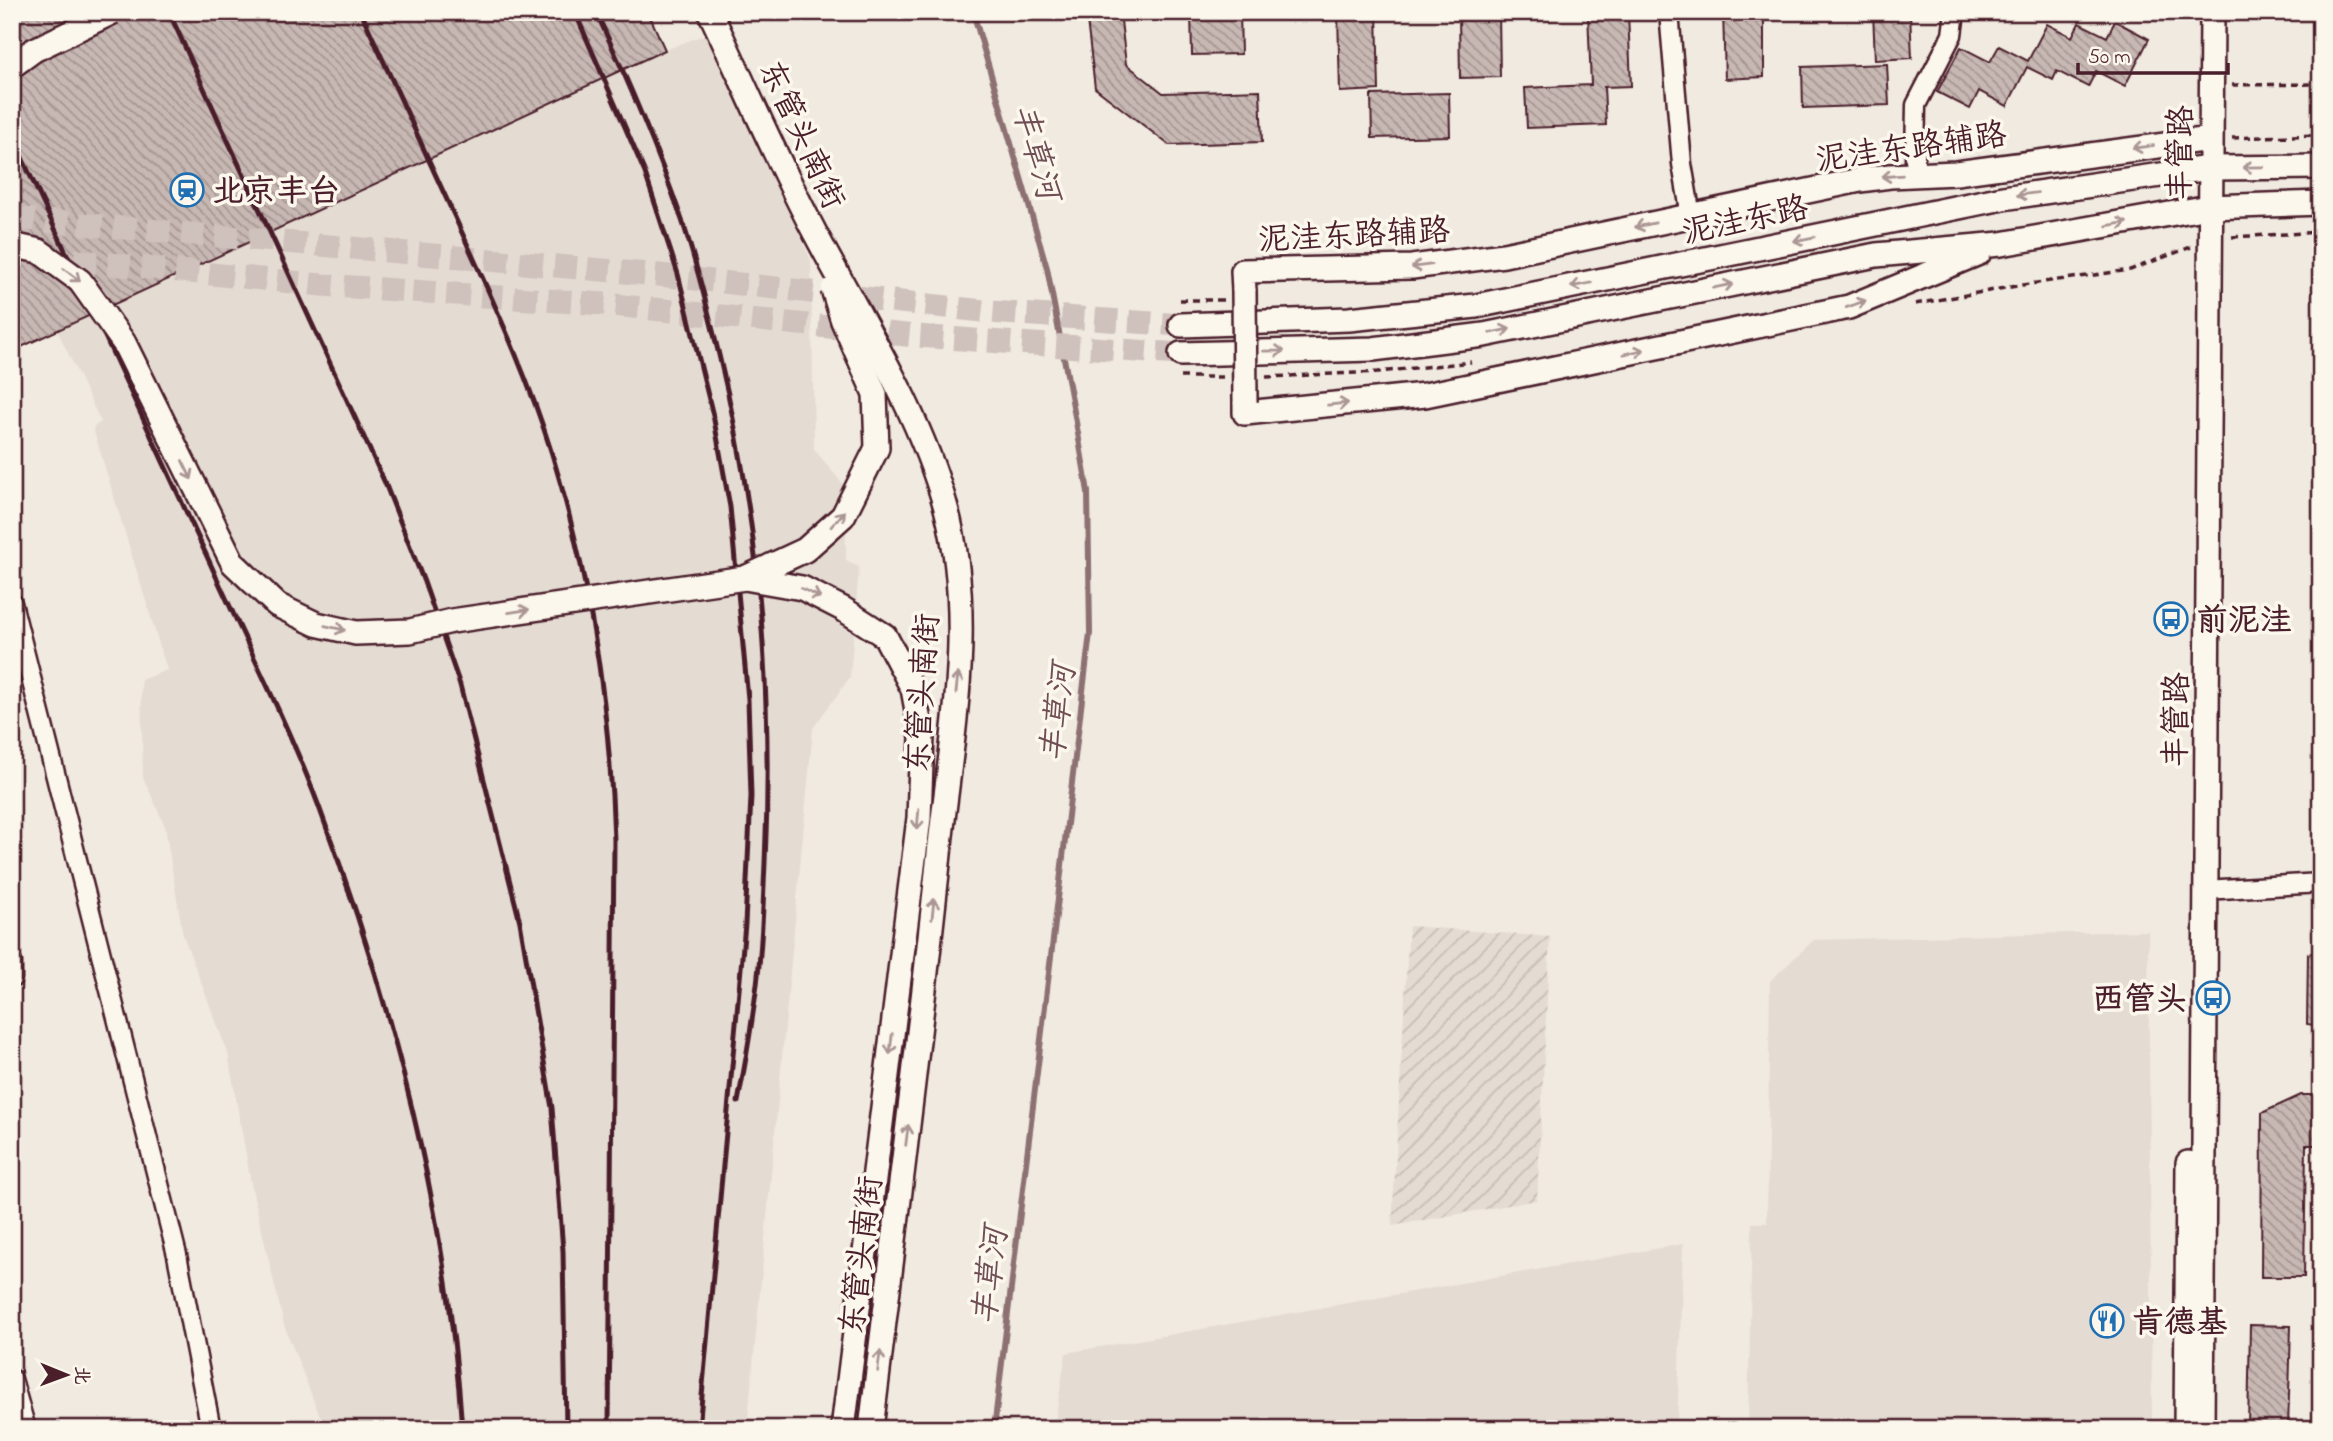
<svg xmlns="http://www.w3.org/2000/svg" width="2333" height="1441" viewBox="0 0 2333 1441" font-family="'Indie Flower','LXGW WenKai TC',sans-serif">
  <defs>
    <pattern id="industrial-furrows" width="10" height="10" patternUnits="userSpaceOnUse" patternTransform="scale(1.75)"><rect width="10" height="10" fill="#e4dbd2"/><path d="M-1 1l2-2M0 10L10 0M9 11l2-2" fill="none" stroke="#c5bcb4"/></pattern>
    <pattern id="building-back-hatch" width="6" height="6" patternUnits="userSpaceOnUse" patternTransform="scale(1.75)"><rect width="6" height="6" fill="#c8b8b3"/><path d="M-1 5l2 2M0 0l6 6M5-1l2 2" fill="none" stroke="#a49592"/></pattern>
  </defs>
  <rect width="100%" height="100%" fill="#f0eae0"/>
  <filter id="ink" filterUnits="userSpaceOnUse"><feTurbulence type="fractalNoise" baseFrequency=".0143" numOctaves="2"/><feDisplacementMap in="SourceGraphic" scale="14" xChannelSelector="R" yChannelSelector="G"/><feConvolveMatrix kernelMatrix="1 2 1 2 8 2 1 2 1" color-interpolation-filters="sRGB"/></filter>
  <g filter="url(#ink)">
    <!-- built -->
    <g fill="#e4dbd2">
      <path d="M648,12L665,50L709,33L811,260L814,449L845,487L846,560L859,567L850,677L813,728L747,1429H325L284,1325L252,1188L228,1053L183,935L165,826L143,777L141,680L167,670L93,428L101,422L57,330L17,349L12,339Z"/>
      <path d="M2148,931L2152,1422L2086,1429H1748L1752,1223H1767L1770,981L1814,940Z"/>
      <path d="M1683,1244L1677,1429H1054L1066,1353Z"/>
    </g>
    <!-- industrial -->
    <path fill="url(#industrial-furrows)" d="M1409,926L1550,937L1537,1200L1392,1226Z"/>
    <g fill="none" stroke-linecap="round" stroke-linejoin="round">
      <!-- stream -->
      <path stroke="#8c6f72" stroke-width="6" d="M973,12L1047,268L1076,422L1088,492L1090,633L994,1429"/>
    </g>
    <!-- building -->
    <g fill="url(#building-back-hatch)" stroke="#4a1f2b" stroke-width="2">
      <path d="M12,12H648L665,50L17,349L12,339Z"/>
      <path d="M1086,12H1120L1126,64L1163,93L1260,90L1262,142L1169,145L1095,88Z"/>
      <path d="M1191,12H1240L1241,54L1192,55Z"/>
      <path d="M1331,12H1377L1379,90L1340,92L1338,13Z"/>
      <path d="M1459,12H1499L1500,77L1460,78Z"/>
      <path d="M1588,12H1628L1631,86L1604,87L1606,125L1527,128L1525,88L1591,85Z"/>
      <path d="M1723,12H1764V77L1725,79Z"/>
      <path d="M1873,12H1910L1912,58L1875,60Z"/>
      <path d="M2115,21L2149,39L2125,86L2096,71L2088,87L2057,71L2053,80L2027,67L2007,106L1979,91L1970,109L1937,92L1961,47L1990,62L1999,46L2028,61L2047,24L2072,37L2079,23L2107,37Z"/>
      <path d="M1887,64L1889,105L1803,108L1802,67Z"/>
      <path d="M1449,93L1450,136L1372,138L1371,95Z"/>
      <path d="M2321,951V1026L2307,1024L2308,954Z"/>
      <path d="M2301,1095H2321V1145H2306L2304,1277H2261L2262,1113Z"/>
      <path d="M2250,1325L2291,1326L2288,1429H2248Z"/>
    </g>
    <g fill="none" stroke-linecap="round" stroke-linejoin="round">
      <!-- secondary-tunnel -->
      <g stroke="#cfc1bc" stroke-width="23" stroke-dasharray="23 11" stroke-linecap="butt">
        <path d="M12,218L659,275L991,312L1181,325"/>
        <path d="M40,257L322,285L604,304L916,336L1181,354"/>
      </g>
      <defs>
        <g id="street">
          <path d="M1669,12L1682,164L1691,216"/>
          <path d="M1915,161L1916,105L1952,35L1955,12"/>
          <path d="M12,603L177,1255L211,1429"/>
          <path d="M2205,890L2321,883"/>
          <path d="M12,963V978"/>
          <path d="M12,1379L26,1429"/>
        </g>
        <g id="secondary">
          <path d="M1244,291L1243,271L1412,267L1504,255L1860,180L1890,176L1956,173L2210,139"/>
          <path d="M1181,325L1349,319L1476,306L2003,198L2209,168L2321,167"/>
          <path d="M1181,354L1373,349L1484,335L1876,255L2001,244L2209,207L2321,203"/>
          <path d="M1245,402V413L1425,395L1849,307L1979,253"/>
          <path d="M2186,1429L2188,1163"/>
          <path d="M2202,1429L2212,12"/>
        </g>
      </defs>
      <!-- street casing -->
      <use href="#street" stroke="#4a1f2b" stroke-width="23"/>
      <!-- secondary casing -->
      <use href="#secondary" stroke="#4a1f2b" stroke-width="28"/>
      <!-- path -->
      <g stroke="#4a1f2b" stroke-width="3.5" stroke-dasharray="7 5" stroke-linecap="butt">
        <path d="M2232,85L2321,84"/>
        <path d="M2232,138L2321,135"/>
        <path d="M2232,237L2321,232"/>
        <path d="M1180,300H1225"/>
        <path d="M1915,304L2022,285L2130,270L2191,247"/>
        <path d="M1180,377H1223"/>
        <path d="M1266,377L1378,372L1471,362"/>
      </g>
      <!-- street -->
      <use href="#street" stroke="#fbf7ec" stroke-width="18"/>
      <!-- secondary -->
      <use href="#secondary" stroke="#fbf7ec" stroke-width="23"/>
      <!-- rail -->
      <g stroke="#4a1f2b" stroke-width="5">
        <path d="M169,12L385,483L424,582L460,685L520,922L552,1108L563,1251L566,1429"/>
        <path d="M361,12C397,91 433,169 469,248C500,316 530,383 552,454C590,578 610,710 614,840L609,1429"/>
        <path d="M575,12L645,173L678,274L714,420L730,507L748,699L751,796L745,924L699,1429"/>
        <path d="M596,12C628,80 657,149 682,220C697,264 708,310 719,355C760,523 773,690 765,863C763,906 762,949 756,992C751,1029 745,1066 738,1102"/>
        <path d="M12,136C78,278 144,421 210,563C246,643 287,722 318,804C393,1005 448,1214 462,1429"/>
      </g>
      <defs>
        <g id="secondary-bridge">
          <path d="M710,12C745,86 777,161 815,233C862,322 919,410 946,508C976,620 951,741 939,854C919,1046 894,1237 871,1429"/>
          <path d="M12,66L34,50L113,12"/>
          <path d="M12,245L39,251L80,281L124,343L233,563L277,605L316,624L356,633L410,631L452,621L745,578L805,550L843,516L877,448L875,394L843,321L833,289"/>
          <path d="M1244,291L1245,402"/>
          <path d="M745,578L802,588L843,609L885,636L913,689L922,737L919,818L843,1429"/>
        </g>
      </defs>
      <!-- secondary-bridge casing -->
      <use href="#secondary-bridge" stroke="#4a1f2b" stroke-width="28" stroke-linecap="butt"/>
      <!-- secondary-bridge -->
      <use href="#secondary-bridge" stroke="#fbf7ec" stroke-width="23"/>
    </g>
    <!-- one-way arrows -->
    <defs><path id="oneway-shaft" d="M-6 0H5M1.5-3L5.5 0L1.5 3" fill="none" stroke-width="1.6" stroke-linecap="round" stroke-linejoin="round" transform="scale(1.75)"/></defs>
    <g stroke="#ab9695">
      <use href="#oneway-shaft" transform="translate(2143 147) rotate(173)"/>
      <use href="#oneway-shaft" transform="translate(2253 167) rotate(179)"/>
      <use href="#oneway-shaft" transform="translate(1892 176) rotate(175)"/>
      <use href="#oneway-shaft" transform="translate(2027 194) rotate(172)"/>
      <use href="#oneway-shaft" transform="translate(2117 224) rotate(-10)"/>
      <use href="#oneway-shaft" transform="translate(1645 225) rotate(168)"/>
      <use href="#oneway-shaft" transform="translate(1804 239) rotate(168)"/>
      <use href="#oneway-shaft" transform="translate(1422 266) rotate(173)"/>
      <use href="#oneway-shaft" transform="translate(72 275) rotate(37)"/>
      <use href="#oneway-shaft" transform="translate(1581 285) rotate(169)"/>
      <use href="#oneway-shaft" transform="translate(1723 286) rotate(-12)"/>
      <use href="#oneway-shaft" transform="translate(1856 304) rotate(-20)"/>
      <use href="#oneway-shaft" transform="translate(1500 331) rotate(-12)"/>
      <use href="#oneway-shaft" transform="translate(1274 351) rotate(-1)"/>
      <use href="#oneway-shaft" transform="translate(1634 352) rotate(-12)"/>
      <use href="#oneway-shaft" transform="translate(1338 404) rotate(-6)"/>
      <use href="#oneway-shaft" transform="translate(187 470) rotate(64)"/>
      <use href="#oneway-shaft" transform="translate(838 519) rotate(-48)"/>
      <use href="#oneway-shaft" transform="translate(811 593) rotate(25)"/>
      <use href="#oneway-shaft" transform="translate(519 611) rotate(-9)"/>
      <use href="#oneway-shaft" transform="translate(335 628) rotate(13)"/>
      <use href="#oneway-shaft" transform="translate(957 683) rotate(-84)"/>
      <use href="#oneway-shaft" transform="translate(918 819) rotate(95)"/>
      <use href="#oneway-shaft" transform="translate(933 909) rotate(-84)"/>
      <use href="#oneway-shaft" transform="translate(891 1044) rotate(97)"/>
      <use href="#oneway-shaft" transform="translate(907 1135) rotate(-83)"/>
      <use href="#oneway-shaft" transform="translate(879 1361) rotate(-83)"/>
    </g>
  </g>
  <!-- icons -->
  <defs>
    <symbol id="station-ring" viewBox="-11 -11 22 22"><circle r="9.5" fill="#fbf7ec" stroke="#1f6fb2" stroke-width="1.5"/><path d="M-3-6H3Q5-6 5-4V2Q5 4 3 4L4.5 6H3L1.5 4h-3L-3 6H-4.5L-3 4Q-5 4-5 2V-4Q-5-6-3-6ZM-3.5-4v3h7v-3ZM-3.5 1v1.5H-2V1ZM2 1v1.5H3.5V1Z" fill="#1f6fb2"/></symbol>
    <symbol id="bus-ring" viewBox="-11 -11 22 22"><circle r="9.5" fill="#fbf7ec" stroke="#1f6fb2" stroke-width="1.5"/><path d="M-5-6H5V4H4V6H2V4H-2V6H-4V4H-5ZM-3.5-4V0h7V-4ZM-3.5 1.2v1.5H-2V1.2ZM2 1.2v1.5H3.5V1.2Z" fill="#1f6fb2"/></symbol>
    <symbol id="restaurant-ring" viewBox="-11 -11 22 22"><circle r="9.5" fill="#fbf7ec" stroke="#1f6fb2" stroke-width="1.5"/><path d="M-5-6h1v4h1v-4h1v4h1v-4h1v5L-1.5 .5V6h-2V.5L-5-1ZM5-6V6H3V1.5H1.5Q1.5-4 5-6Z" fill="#1f6fb2"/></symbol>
  </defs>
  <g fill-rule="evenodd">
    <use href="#station-ring" x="168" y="171" width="38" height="38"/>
    <use href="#bus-ring" x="2152" y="600" width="38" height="38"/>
    <use href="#bus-ring" x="2194" y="979" width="38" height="38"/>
    <use href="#restaurant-ring" x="2088" y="1302" width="38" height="38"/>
  </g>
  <g text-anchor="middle" stroke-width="7" stroke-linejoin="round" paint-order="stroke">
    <!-- street labels -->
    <g font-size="32" fill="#4a1f2b" stroke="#fbf7ec">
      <text transform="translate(803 134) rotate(65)" y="11">东管头南街</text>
      <text transform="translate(1911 146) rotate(-8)" y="11">泥洼东路辅路</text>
      <text transform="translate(2179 153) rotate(-89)" y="11">丰管路</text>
      <text transform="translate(1745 219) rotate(-12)" y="11">泥洼东路</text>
      <text transform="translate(1354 234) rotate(-3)" y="11">泥洼东路辅路</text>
      <text transform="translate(921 693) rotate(-86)" y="11">东管头南街</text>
      <text transform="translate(2175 720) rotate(-89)" y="11">丰管路</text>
      <text transform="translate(860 1255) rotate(-83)" y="11">东管头南街</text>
    </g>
    <!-- poi labels -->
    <g font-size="32" font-weight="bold" fill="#4a1f2b" stroke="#fbf7ec" text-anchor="start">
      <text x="212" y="201">北京丰台</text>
      <text x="2196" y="630">前泥洼</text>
      <text x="2188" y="1009" text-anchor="end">西管头</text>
      <text x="2132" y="1332">肯德基</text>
    </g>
    <!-- water labels -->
    <g font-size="33" font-style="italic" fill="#704e55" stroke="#fbf7ec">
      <text transform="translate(1038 151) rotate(74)" y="12">丰草河</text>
      <text transform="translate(1056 713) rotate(-83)" y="12">丰草河</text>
      <text transform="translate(988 1276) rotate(-83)" y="12">丰草河</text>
    </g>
  </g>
  <!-- margin -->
  <rect width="2333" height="1441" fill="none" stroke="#fbf7ec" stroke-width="42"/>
  <rect x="21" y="21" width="2291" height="1399" fill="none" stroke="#4a1f2b" stroke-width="2.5" filter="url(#ink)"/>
  <!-- north arrow -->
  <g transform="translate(66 1375) rotate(91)" stroke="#fbf7ec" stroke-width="5" paint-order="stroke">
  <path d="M0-5L12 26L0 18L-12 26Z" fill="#4a1f2b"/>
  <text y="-10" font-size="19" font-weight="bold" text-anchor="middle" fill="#4a1f2b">北</text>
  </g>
  <!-- scale -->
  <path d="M2078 63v10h150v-10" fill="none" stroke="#4a1f2b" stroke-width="3.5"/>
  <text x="2088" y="63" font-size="21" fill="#4a1f2b" stroke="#fbf7ec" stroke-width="5" paint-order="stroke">50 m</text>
</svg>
